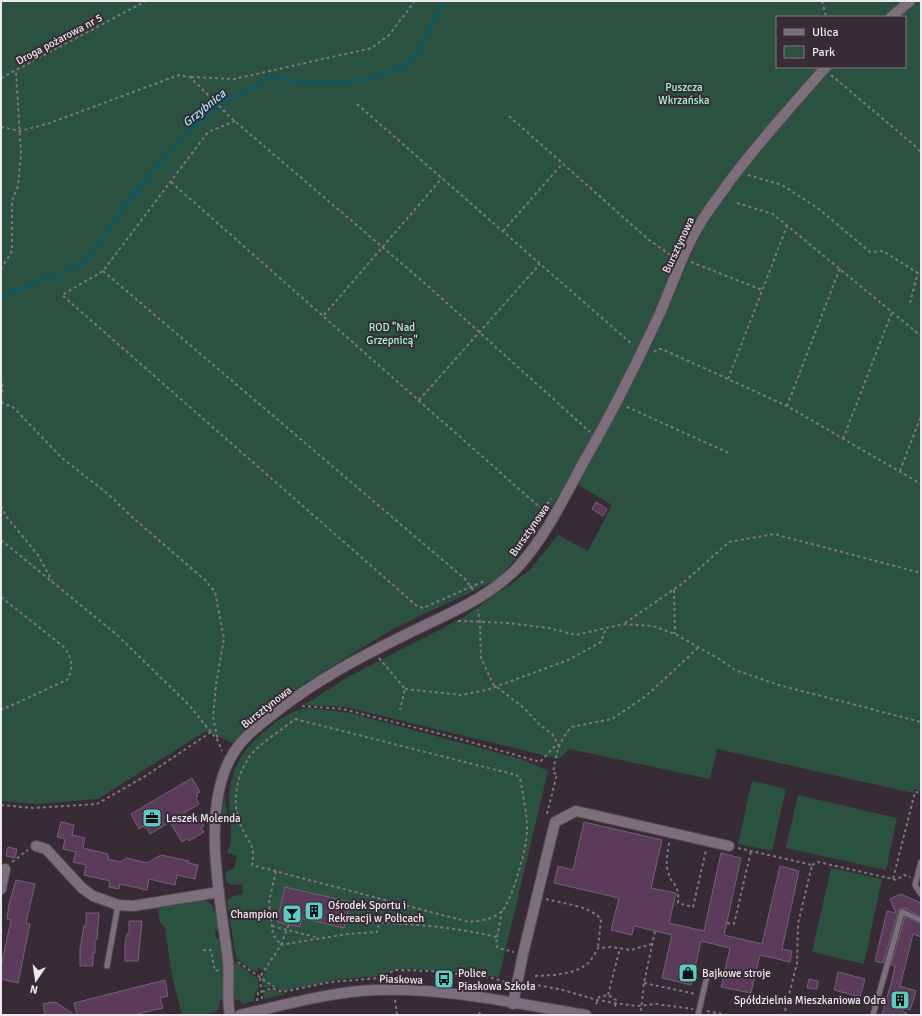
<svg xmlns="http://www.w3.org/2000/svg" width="922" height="1016" viewBox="0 0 922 1016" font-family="Signika,sans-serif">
  <rect width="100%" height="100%" fill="#372b36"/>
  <!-- green -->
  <g fill="#2b5241" fill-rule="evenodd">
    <path d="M1,1H921V791L914,789L913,793L717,749L710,779L569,749L559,759L345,707L304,705L350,676L464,617L529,571L558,535L588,551L612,505L578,485L653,343L695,246L708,220L739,178L732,172L693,224L638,350L609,406L565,485L534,535L515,560L496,580L393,629L305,683L256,717L233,743L206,731L98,799L38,804L1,801ZM777,17H905V67H777Z"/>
    <path d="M307,708L351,713L521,759L548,771L499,977L441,970L396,969L379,976L334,980L283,991L273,986L263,988L262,978L266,972L259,968L255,972L236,958L227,901L233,896L243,894L242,884L232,885L226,882V872L234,868L237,856L227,853C236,835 228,817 229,799C232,764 242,749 270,727C282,717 291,711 307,708Z"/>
    <path d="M752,781L786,789L772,851L738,844Z"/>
    <path d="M224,794L229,823L221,822Z"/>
    <path d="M798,795L897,818L886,870L786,848Z"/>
    <path d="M831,868L882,879L864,964L812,952Z"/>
    <path d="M202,899C216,903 216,917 218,929L215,931L216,938L220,939L224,967L223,1000H220L218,1010C209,1016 194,1015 182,1015L172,976L165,928L160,922L158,906Z"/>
    <path d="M233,960L258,979L259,989L255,993L254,1001L243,1004L239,1000H234Z"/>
    <path d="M273,989L285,994L264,999L263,991Z"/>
  </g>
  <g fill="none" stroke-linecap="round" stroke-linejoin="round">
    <!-- stream -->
    <path stroke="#105761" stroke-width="3.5" d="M1,296L30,285L84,263L146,178L192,128L224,101L248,91L271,77C312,86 366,86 404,65C410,62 418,51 422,45C432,32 434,14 443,1"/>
  </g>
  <!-- building -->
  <g fill="#5c3a59" stroke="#716370">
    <path d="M596,502L607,509L603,516L592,509Z"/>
    <path d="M192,778L200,792L196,794L198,796L196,798L199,804L176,818H199L204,826L201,828L204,832L189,841L188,838L182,842L170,822L150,834L146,827L144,828L143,826L139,829L131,814Z"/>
    <path d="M61,822L74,825L72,835L85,838L83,848L108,854V859L120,862L127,858L147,863L161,855L189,861L188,863L198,865L195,879L177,875L175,885L149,879L147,890L120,884L119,889L109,887L110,881L84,875L86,865L73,862L76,852L63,849L65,839L57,837Z"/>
    <path d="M584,822L662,840L651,888L676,893L669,923L704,931L721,853L741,858L724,935L762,944L780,866L799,871L782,949L792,951L790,962L760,955L751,993L721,987L730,948L701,941L691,985L662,978L672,935L634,926L632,935L611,930L619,898L554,883L558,866L573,870Z"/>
    <path d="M8,847L17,849L15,858L6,856Z"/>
    <path d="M16,880L35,884L26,923L30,924L18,983L1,979V967L11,920L7,919L9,904Z"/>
    <path d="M285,887L350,902L344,928L302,918L300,927L277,922Z"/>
    <path d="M901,894L921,903V916L904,908L899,909L883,963L875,961L887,911L896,913L890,899Z"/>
    <path d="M86,913H99L97,940H95V953H93V966H80V949L84,926H86Z"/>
    <path d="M905,917L921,924V937L913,934L900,986L916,991L910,1010L904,1008L902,1015H882L892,980L895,966L891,965Z"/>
    <path d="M129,921H142L138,961H125V943L127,934H129Z"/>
    <path d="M838,972L865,979L860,997L834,990Z"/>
    <path d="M809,979L818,981L817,989L807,988Z"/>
    <path d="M165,980L168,996L160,998L163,1008L133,1015H77L74,1003Z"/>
    <path d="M53,1002L57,1003L75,1015H45L43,1004Z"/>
  </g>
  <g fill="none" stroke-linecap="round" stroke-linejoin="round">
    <defs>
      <g id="service">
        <path d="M921,862L915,885L921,894"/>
        <path d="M107,966L118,905"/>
        <path d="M698,1015L708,972"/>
        <path d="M873,1015L902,912L921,920"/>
      </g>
      <g id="minor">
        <path d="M891,17L910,1"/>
        <path d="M36,846L46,849L82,888L93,896L118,905L133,906L219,892"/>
        <path d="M1,889L5,869"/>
        <path d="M513,1004L523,954L555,822L576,811L729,846"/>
        <path d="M230,1015C226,997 230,979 228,961C221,902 201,814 230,759C240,739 259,725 276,712C315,681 360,657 405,635C444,615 487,600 518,567C545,537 563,500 582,465C608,420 632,373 654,326C670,293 680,258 698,227C707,211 719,197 729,182C759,142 792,105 826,67"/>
        <path d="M240,1015C284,1005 329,992 375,990C445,987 517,1004 586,1015"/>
      </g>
    </defs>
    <!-- service casing -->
    <use href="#service" stroke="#554a54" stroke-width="7"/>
    <!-- minor casing -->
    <use href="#minor" stroke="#554a54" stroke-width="12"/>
    <!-- path -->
    <g stroke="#7f757e" stroke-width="2" stroke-dasharray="3 3" stroke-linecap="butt">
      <path d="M822,1L826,17"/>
      <path d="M831,75L914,145L921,153"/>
      <path d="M191,77L234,79L372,48L389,35L415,1"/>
      <path d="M1,78L146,1"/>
      <path d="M357,104L633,345"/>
      <path d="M509,116L649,240L672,256"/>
      <path d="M235,121L208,132L103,271L62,295L417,606L423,608L484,581"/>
      <path d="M1,127L20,131L47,124L179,75L190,77L230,117L428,286L590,432"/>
      <path d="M748,175L782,185L819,209L870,252L883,251L921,275"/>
      <path d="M171,182L544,511"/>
      <path d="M737,203L773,214L921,336"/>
      <path d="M503,231L562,164"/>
      <path d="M691,262L762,290"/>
      <path d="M1,269L12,251V201L18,186L21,154L16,71"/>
      <path d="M103,271L465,579L473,590"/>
      <path d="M910,303L918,272"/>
      <path d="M324,315L442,178"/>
      <path d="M654,352L658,349H662L787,406L921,484"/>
      <path d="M1,378L3,389L1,395"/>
      <path d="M728,379L787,226"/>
      <path d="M419,400L540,264"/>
      <path d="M1,402L14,408L62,458L108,494L132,517L205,580L215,592L224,638L216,685L213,717L218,741"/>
      <path d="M787,406L840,268"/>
      <path d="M627,407L731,454"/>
      <path d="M843,439L892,312"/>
      <path d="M900,471L921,416"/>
      <path d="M1,506L6,516L38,555L52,581"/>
      <path d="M1,540L116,634L189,705L218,741L222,751"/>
      <path d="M525,540L551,498"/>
      <path d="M674,590L675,634"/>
      <path d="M1,597L65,648C72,659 74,668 67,680L1,710"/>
      <path d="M458,621L508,623L549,628L576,635L624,624L653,626L675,634L721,660L735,670L779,685L921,722"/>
      <path d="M625,623L683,583L729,542L774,534L921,573"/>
      <path d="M379,658L405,689L400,710"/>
      <path d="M405,689L461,695L487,690L568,660L601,642L606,628"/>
      <path d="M302,706L343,709L460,739L540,762L554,747L559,746L552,734L539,724L524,708L493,684L481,658L480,622L478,610"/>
      <path d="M295,719L516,775L520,778C523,795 527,813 527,830C527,847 513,897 503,910C495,919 480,921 469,922L252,865C256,844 248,843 241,826C231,803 236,776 250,756C259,744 283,729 295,719Z"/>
      <path d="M1,805L33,808L97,804L144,777L211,732"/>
      <path d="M547,814L557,774L553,773C557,752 557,745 571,727L612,719L646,696L699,647"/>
      <path d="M669,843C668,852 665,862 668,871C671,886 680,883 678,903L693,907L706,850"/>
      <path d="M738,848L812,865L798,924L797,963L784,1015"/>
      <path d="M12,862L28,850"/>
      <path d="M812,865L818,862L893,879L915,792L921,793"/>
      <path d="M276,871L269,902L273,935L281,945L289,924"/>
      <path d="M893,879L896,880L904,875L910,877"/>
      <path d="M546,899C564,904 588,905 601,919L598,948"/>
      <path d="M360,920L379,923"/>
      <path d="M727,923L734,924L751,851"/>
      <path d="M272,926L319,938"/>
      <path d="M497,937L502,911"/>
      <path d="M203,950H211L215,971L219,970"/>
      <path d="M238,962L274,987"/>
      <path d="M535,976C553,975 573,975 587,964C592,960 595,953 598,948L611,947L631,950L652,944"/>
      <path d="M644,983L696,994"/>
      <path d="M526,986L536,985L559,989L597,1000L615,1003L637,1006L656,1004L693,1009"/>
      <path d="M492,988L506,982"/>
      <path d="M608,995L620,948"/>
      <path d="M262,999L260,977L281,945L347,934L377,932L379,923C419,924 458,928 497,937L496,945L498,948L514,952"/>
      <path d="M395,1000L397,1015"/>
      <path d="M257,1001L258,993L272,988L283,992L330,982L379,978L395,970L431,971L493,978L508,983"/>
      <path d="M596,1004L599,997L608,995L616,1000L615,1007"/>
      <path d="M641,1011L644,983L655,931"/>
      <path d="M707,1011L727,1015"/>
      <path d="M479,1015L480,1012"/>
      <path d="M905,1015L907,1009"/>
    </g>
    <!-- service -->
    <use href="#service" stroke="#7d6e7b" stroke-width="5"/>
    <!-- minor -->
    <use href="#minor" stroke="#7d6e7b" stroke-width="10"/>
  </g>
  <!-- icons -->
  <defs>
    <symbol id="office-square" viewBox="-11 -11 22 22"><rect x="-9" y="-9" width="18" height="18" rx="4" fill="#57cec1" stroke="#372b36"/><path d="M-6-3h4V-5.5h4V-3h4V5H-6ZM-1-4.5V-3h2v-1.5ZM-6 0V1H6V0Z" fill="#111"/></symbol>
    <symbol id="building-square" viewBox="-11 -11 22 22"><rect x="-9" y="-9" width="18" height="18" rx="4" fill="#57cec1" stroke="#372b36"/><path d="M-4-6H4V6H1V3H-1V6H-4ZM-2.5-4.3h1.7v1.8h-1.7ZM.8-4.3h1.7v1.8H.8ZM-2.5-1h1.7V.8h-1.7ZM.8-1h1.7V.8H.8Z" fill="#111"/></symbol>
    <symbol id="bar-square" viewBox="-11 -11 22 22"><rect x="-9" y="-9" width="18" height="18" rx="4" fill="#57cec1" stroke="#372b36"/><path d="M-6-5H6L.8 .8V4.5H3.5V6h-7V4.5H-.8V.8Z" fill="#111"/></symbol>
    <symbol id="shop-square" viewBox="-11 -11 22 22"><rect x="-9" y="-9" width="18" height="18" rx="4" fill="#57cec1" stroke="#372b36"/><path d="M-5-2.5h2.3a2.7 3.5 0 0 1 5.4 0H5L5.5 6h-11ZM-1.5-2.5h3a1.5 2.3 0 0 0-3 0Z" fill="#111"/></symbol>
    <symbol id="bus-square" viewBox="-11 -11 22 22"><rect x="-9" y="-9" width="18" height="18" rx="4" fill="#57cec1" stroke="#372b36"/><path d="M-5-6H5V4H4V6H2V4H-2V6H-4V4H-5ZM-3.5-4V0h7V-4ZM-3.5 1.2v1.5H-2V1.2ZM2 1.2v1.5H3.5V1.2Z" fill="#111"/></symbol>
  </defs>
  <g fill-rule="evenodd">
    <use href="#office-square" x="141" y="807" width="22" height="22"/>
    <use href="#building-square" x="303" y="900" width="22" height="22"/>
    <use href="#bar-square" x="281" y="903" width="22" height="22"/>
    <use href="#shop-square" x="677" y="962" width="22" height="22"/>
    <use href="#bus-square" x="433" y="968" width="22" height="22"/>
    <use href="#building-square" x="889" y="989" width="22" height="22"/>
  </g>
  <g text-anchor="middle" stroke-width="4" stroke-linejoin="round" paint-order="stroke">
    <!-- street labels -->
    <g font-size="11" fill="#f0e8ef" stroke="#372b36">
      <text transform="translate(59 39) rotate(-28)" y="4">Droga pożarowa nr 5</text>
      <text transform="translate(678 245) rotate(-65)" y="4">Bursztynowa</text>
      <text transform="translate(529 530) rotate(-55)" y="4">Bursztynowa</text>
      <text transform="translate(266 707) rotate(-38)" y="4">Bursztynowa</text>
      <text transform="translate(401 979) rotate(2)" y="4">Piaskowa</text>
    </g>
    <!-- park labels -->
    <g font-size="11" fill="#a4f6cf" stroke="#372b36">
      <text x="684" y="91">Puszcza<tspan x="684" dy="13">Wkrzańska</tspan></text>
      <text x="392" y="331">ROD "Nad<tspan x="392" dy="13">Grzepnicą"</tspan></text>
    </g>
    <!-- poi labels -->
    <g font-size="11" fill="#f0e8ef" stroke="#372b36" text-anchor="start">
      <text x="166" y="822">Leszek Molenda</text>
      <text x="328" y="909">Ośrodek Sportu i<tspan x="328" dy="13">Rekreacji w Policach</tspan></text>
      <text x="278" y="918" text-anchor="end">Champion</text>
      <text x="458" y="977">Police<tspan x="458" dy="13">Piaskowa Szkoła</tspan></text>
      <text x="702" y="977">Bajkowe stroje</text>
      <text x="886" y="1004" text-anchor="end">Spółdzielnia Mieszkaniowa Odra</text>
    </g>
    <!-- water labels -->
    <g font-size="12" font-style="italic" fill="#9fecfa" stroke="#372b36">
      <text transform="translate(204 108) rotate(-39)" y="4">Grzybnica</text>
    </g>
  </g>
  <!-- border -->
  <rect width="922" height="1016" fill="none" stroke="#f0e8ef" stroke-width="4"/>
  <!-- legend -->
  <rect x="776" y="16" width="130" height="52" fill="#372b36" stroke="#817780"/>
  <rect x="784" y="29" width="20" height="6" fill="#7d6e7b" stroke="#817780"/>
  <text x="812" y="36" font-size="12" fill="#f0e8ef">Ulica</text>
  <rect x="784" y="46" width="20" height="12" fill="#2b5241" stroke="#817780"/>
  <text x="812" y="56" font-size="12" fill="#f0e8ef">Park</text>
  <!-- north arrow -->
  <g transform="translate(36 980) rotate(193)" stroke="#372b36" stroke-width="3" paint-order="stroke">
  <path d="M0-3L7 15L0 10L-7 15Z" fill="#f0e8ef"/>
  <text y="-6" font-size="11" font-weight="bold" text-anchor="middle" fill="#f0e8ef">N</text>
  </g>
</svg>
